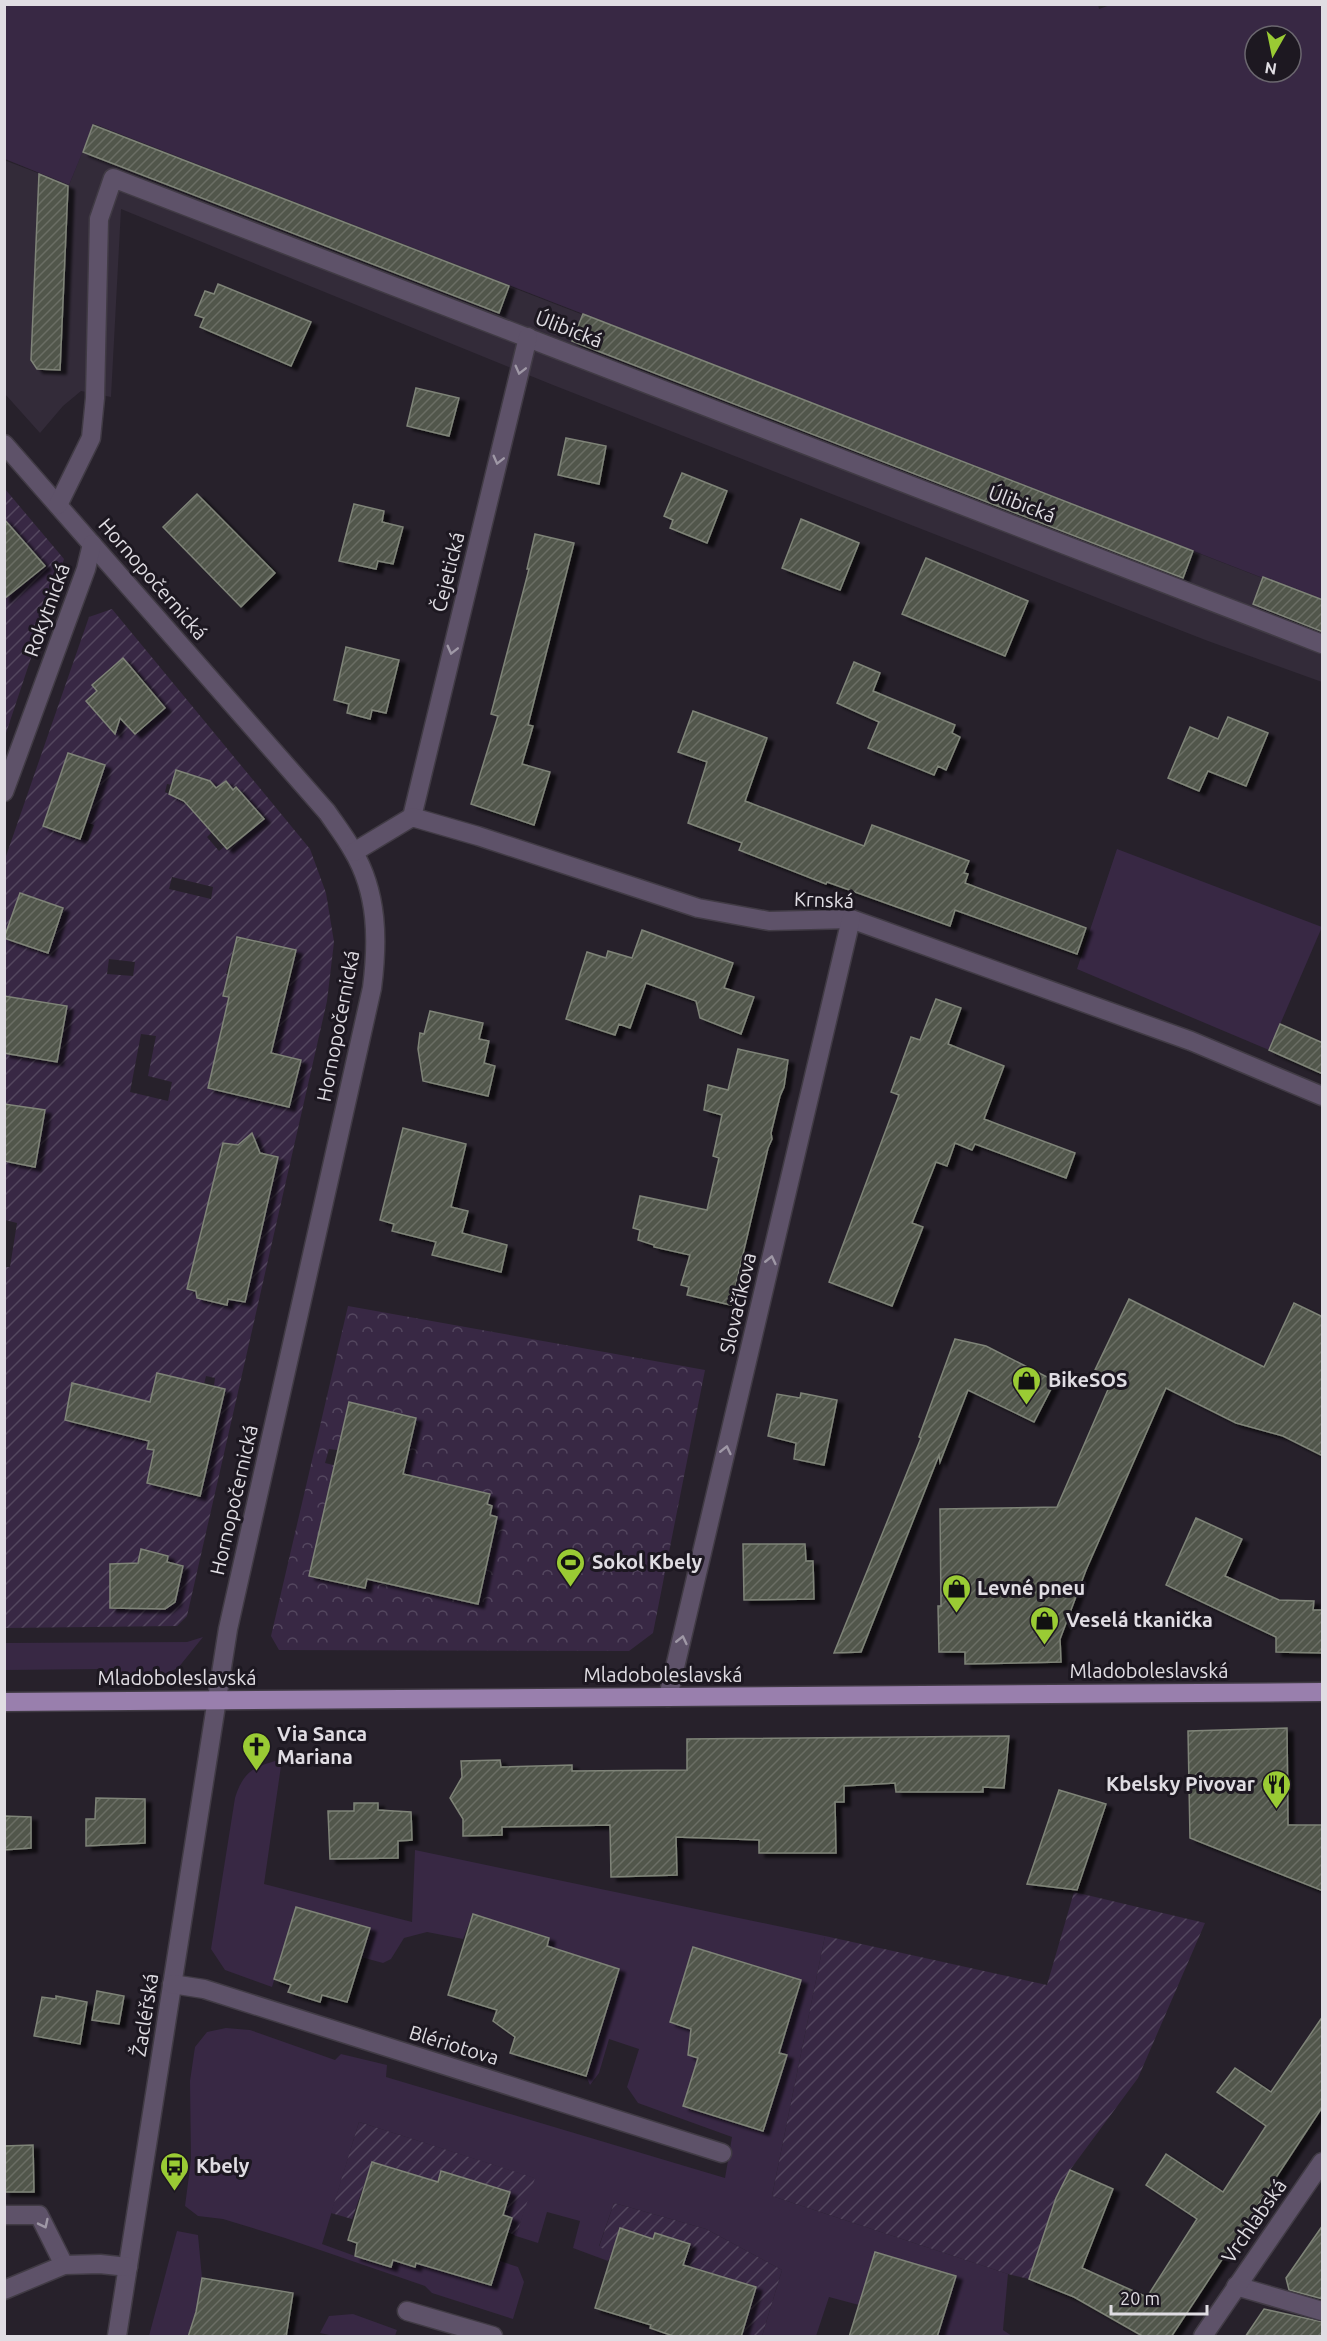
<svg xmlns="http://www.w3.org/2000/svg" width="1327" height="2341" viewBox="0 0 1327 2341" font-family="Ubuntu,sans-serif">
  <defs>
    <pattern id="park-crowns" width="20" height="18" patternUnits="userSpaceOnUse" patternTransform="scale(1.5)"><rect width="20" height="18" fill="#382844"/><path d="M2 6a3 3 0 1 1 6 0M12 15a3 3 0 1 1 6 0" fill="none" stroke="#54475f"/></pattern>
    <pattern id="garden-furrows" width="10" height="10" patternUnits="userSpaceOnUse" patternTransform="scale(1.5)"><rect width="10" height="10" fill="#382844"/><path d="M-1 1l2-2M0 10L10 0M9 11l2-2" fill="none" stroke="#54475f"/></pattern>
    <pattern id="building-hatch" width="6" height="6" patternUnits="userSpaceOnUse" patternTransform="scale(1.5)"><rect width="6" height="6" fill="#51564b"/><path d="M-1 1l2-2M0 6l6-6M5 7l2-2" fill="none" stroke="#6a6e65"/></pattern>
    <filter id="shadow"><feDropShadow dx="6" dy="4" stdDeviation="1.5" flood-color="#0009"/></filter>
  </defs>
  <rect width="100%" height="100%" fill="#27212b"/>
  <!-- built -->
  <path fill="#332b39" d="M93,125L1322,601V682L1208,641L553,385L121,209L111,397L81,391L63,406L40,433L5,394L4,160L69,185Z"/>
  <!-- grass -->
  <g fill="#382844" fill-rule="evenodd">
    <path d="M1098,4L1099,9L1113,4L1322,5V601L94,124L69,185L5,159V5ZM1255,36H1291V72H1255Z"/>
    <path d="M1117,849L1322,927L1269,1050L1077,969Z"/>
    <path d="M203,1637L178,1668L164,1674L104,1676L102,1669L5,1670V1643L187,1642Z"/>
    <path d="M282,1759L264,1884L412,1922L415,1850L825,1936L772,2196L1008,2274L1003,2330L1012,2336H937L955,2276L875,2252L859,2305L829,2297L816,2336H762L782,2270L706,2229L614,2203L599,2246L613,2253L608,2261L573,2248L580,2221L547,2212L538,2243L516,2236L534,2178L359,2122L322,2244L355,2256L393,2260L415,2266L416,2263L491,2285L500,2261L518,2267L524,2282L513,2319L432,2293L425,2286L285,2238L223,2219L198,2216L185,2206L191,2160L190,2081L195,2047L207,2032L226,2028L250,2030L335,2060L341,2054L387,2065L386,2077L725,2178L732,2137L638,2103L627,2087L639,2049L609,2039L599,2073L590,2085L586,2076L619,1969L547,1946L549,1938L473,1914L463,1939L427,1932L404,1938L391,1959L383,1963L361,1957L370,1928L297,1907L272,1987L225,1970L211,1949L235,1798C244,1769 255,1767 282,1759ZM694,1947L801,1980L779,2053L786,2056L763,2131L683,2106L698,2058L687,2054H690L695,2030L670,2022Z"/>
    <path d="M177,2231L198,2235L202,2278L196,2312L188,2336H149Z"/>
    <path d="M353,2314L397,2330L395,2336H334L320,2333L329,2316Z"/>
  </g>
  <!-- park -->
  <path fill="url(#park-crowns)" fill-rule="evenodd" d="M348,1306L705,1370L653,1633L629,1651L279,1650L271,1636ZM349,1402L416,1418L408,1451L389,1471L490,1494L487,1504L492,1506L490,1515L497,1518L478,1603L367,1579L364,1588L309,1576L331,1480L338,1481L341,1467L325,1463L329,1449L345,1451L341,1436Z"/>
  <!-- garden -->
  <g fill="url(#garden-furrows)" fill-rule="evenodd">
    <path d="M5,489L64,559L5,736V586L12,593L44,566L14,531L5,539Z"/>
    <path d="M112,609L310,849L326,893L334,942L327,1001L187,1616L177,1626L5,1628L4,1267H10L17,1223L5,1220V1161L35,1166L45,1111L5,1104V1053L56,1062L67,1007L5,996V938L48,953L63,908L20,893L5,937V859L89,617ZM123,658L136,673L137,672L165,708L135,734L121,719L110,728L86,702L97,691L92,685ZM68,753L104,765L87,820L88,823L94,825L88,841L43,826ZM176,770L192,775L175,797L165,792L167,784L172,785ZM211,783L217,788L233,790L237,787L263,819L234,844L231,841L219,851L207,837L212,832L199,818L207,811ZM172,877L213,887L211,899L169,889ZM237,937L269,942L293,969L288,991L245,1001L223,996L228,974H226ZM109,959L135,962L133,976L107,974ZM141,1034L156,1036L148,1076L172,1082L168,1101L130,1092ZM219,1041L301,1060L289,1107L208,1088ZM253,1141L257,1145L258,1152L276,1156V1158L220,1156L219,1149L224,1144L238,1148ZM203,1221L242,1230L258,1244L245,1302L228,1299L226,1305L197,1298L196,1291L187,1289ZM206,1376L215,1378L200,1496L147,1483L154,1450L147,1449L149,1441L65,1420L72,1383L150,1402L204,1384ZM141,1550L168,1556L167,1561L183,1566L174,1602C159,1614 130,1608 110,1608V1564L138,1563Z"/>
    <path d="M1074,1892L1205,1923L1138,2078L1070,2170L1056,2198L1029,2279L1008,2274L772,2196L825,1936L1047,1985Z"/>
    <path d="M359,2122L535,2178L516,2236L508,2232L512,2218L503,2215L510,2192L442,2171L438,2182L372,2162L352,2219L331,2213Z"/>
    <path d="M614,2203L706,2229L782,2270L762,2336H741L756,2287L683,2265L690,2244L655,2233L653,2239L620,2229L613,2253L599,2247Z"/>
  </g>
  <!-- building -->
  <g fill="url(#building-hatch)" stroke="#7f8478" stroke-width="1.5" filter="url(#shadow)">
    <path d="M93,125L509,286L499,313L83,152Z"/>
    <path d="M39,174L68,186L60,370L37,369L31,360Z"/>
    <path d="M218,284L311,322L291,366L200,327L204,318L195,315L205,291L214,294Z"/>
    <path d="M583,314L1193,551L1183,578L572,341Z"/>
    <path d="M416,388L459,398L449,436L407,426Z"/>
    <path d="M566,438L606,446L599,484L558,475Z"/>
    <path d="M682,473L727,491L707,543L670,528L673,520L664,516Z"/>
    <path d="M197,494L275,573L241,607L163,527Z"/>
    <path d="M354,504L384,511L382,522L403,527L393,564L378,561L376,569L339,561Z"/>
    <path d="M4,519L45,566L4,599Z"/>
    <path d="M801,519L859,543L840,590L782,568Z"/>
    <path d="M535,534L574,543L528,725L533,726L522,764L550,772L534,825L471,804L498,716L491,714L529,569H527Z"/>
    <path d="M926,558L1028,601L1005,656L902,614Z"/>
    <path d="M1263,577L1323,600V632L1253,604Z"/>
    <path d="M346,647L399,660L386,713L372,710L370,719L347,713L349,704L334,700Z"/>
    <path d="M123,658L165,708L135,734L120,718L115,734L86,701L97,691L92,685Z"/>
    <path d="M854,662L880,673L873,691L955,725L952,733L960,737L946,770L938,766L934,775L868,748L879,722L837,703Z"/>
    <path d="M693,711L767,738L745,801L864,846L872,825L969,861L964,873L968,874L965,883L1086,928L1077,954L955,910L950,926L827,882L826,884L739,850L742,843L688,823L707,762L678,752Z"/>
    <path d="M1228,717L1268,733L1246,786L1208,771L1199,791L1168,778L1190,727L1218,739Z"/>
    <path d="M68,753L105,765L80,839L43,826Z"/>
    <path d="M176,770L210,781L216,788L226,781L233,790L236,787L264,819L227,849L184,801L169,794Z"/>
    <path d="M20,893L63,908L48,953L4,938Z"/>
    <path d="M642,930L733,963L724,988L754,997L741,1034L700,1018L696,1001L646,983L630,1028L619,1024L615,1035L566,1019L587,952L606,958L608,951L632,958Z"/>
    <path d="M237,937L296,950L271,1053L301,1060L289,1107L208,1088L229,997L223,996Z"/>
    <path d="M4,996L67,1006L57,1062L4,1053Z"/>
    <path d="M936,999L961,1008L948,1044L1004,1066L984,1119L1075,1153L1066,1178L975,1144L972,1150L955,1143L947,1166L936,1162L912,1223L923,1227L892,1306L829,1282L899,1095L891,1092L911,1037L920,1040Z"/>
    <path d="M430,1011L483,1023L479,1039L489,1041L484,1063L495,1066L488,1096L423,1081L418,1049L420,1033L424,1034Z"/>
    <path d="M1280,1024L1323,1043V1074L1269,1050Z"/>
    <path d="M738,1049L788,1060L784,1087L780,1096L771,1133L772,1139L768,1148L731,1305L687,1295L689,1287L681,1285L690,1255L654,1247V1245L638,1240L640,1230L633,1228L640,1196L707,1210L719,1158L713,1156L722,1115L704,1110L708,1085L728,1090Z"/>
    <path d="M4,1104L45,1110L35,1167L4,1161Z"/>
    <path d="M403,1128L466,1144L451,1207L468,1211L462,1233L507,1245L501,1272L432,1255L436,1242L392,1231L394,1224L380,1220Z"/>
    <path d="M252,1133L260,1153L278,1157L245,1302L228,1299L227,1305L197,1298L196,1291L187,1289L223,1143L238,1145Z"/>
    <path d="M1129,1299L1264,1367L1294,1303L1323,1317V1456L1283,1436L1236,1423L1166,1388L1086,1570L1060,1639L1061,1662L965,1664V1652H939L938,1606H941L940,1509L1057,1507L1113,1378L1095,1370Z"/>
    <path d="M955,1339L986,1346L1055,1381L1034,1422L968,1390L940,1462L939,1455L861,1652L834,1653L921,1438L919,1437Z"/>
    <path d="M157,1373L225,1389L200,1496L147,1483L154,1450L147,1449L149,1441L65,1420L72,1383L150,1402Z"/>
    <path d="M801,1393L837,1400L824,1465L794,1459L796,1443L768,1436L777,1394L800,1398Z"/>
    <path d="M349,1402L416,1418L403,1474L490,1494L487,1504L492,1506L490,1515L497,1517L478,1604L367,1579L365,1588L309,1576Z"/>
    <path d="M1196,1518L1242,1539L1225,1576L1279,1600L1314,1601L1313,1610H1323V1653L1276,1652V1637L1166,1585Z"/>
    <path d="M743,1544H805L806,1561H813L814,1599L744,1600Z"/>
    <path d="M141,1549L168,1556L167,1562L183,1566L175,1602L165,1609L110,1608V1564L138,1563Z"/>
    <path d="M1287,1728L1288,1825H1323V1891L1190,1838L1188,1731Z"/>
    <path d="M1009,1736L1004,1788L983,1787V1792H896L895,1783L844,1786V1802H835L836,1853H759V1840L676,1837L677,1875L611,1877L610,1825L502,1827V1835L463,1836V1819L450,1798L462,1777L461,1761L500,1760L501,1767L572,1765V1771L687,1770V1739Z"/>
    <path d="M1059,1790L1106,1804L1077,1890L1027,1884Z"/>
    <path d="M96,1798L145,1799V1843L86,1846V1819H95Z"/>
    <path d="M354,1803H378V1810L411,1812L412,1840L398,1841V1858L330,1859L328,1811H354Z"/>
    <path d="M4,1816L31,1817V1848L4,1850Z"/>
    <path d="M296,1907L370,1928L347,2002L322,1995L320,2002L288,1992L291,1985L274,1979Z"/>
    <path d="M473,1914L549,1938L547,1946L619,1969L586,2076L510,2053L515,2037L493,2021L497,2010L448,1995Z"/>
    <path d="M693,1947L801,1980L779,2053L787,2055L763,2131L683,2106L698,2058L688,2055L691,2029L670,2022Z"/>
    <path d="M97,1991L124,1996L119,2024L92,2020Z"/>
    <path d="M56,1996L87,2002L80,2044L34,2036L42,1997L56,1999Z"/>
    <path d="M1323,2016V2106L1171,2337H1144L1074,2297L1029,2279L1056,2198L1070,2170L1113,2189L1082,2268L1147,2297L1197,2219L1146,2185L1166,2154L1223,2192L1266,2126L1217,2092L1235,2068L1271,2092Z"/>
    <path d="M33,2145L34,2192H4V2146Z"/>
    <path d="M372,2162L438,2182L441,2171L510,2192L503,2215L512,2218L491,2285L416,2263L415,2267L393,2260L391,2267L355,2256L357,2243L348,2240Z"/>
    <path d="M1323,2225V2299L1289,2290L1286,2278Z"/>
    <path d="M620,2228L653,2239L655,2233L690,2244L683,2265L756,2287L741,2337H676L650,2328L651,2325L595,2308Z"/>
    <path d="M875,2252L956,2276L937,2337H849Z"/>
    <path d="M202,2278L293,2293L286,2337H188L196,2312Z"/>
    <path d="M1264,2309L1323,2322V2337H1245Z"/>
  </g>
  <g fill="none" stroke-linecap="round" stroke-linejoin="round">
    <defs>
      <g id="minor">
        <path d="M4,444L327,812C336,825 346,838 353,851C378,893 378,941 372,988L228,1629L117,2336"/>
        <path d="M58,505L91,438L95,398L99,219L113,178L1322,644"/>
        <path d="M4,792L86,569L92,544"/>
        <path d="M412,817L528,337"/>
        <path d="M354,852L412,817L478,836L698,908L769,921L851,919L1191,1041L1322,1096"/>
        <path d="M668,1697L851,919"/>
        <path d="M172,1984L204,1989L722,2153"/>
        <path d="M4,2215H39L64,2265"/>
        <path d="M1236,2286L1322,2311"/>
        <path d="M4,2290L64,2265L100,2264L128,2267"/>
        <path d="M407,2311L493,2336"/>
        <path d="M1203,2336L1322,2162"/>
      </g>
      <path id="major" d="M4,1702L1322,1692"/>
    </defs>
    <!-- minor casing -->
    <use href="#minor" stroke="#413b45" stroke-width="21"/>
    <!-- major casing -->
    <use href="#major" stroke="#413b45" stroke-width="21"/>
    <!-- minor -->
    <use href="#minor" stroke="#5e5269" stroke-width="18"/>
    <!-- major -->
    <use href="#major" stroke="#997fad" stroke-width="18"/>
  </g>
  <!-- one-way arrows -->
  <defs><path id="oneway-chevron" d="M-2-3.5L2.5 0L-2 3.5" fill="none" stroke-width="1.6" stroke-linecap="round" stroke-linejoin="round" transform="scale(1.5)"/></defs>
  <g stroke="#9f98a6">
    <use href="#oneway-chevron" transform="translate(520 370) rotate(104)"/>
    <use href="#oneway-chevron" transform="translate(498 460) rotate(104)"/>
    <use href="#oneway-chevron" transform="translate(452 650) rotate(104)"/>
    <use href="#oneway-chevron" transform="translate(771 1260) rotate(-77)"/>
    <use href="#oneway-chevron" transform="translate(726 1450) rotate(-77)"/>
    <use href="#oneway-chevron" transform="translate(682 1640) rotate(-77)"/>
    <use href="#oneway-chevron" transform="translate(44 2224) rotate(64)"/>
  </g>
  <!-- icons -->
  <defs>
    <symbol id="shop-pin" viewBox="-11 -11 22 30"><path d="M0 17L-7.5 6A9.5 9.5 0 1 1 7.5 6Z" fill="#9acb34" stroke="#1d1821"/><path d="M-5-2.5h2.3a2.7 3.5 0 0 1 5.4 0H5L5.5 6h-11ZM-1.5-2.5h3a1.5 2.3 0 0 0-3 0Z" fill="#111"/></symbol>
    <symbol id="stadium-pin" viewBox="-11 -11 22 30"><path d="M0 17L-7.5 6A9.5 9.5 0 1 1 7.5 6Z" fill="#9acb34" stroke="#1d1821"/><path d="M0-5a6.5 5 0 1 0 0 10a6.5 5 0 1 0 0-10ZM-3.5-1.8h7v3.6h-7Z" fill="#111"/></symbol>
    <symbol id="church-pin" viewBox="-11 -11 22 30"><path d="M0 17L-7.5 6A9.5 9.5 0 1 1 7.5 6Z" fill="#9acb34" stroke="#1d1821"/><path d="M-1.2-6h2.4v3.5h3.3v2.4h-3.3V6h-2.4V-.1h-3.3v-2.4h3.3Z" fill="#111"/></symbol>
    <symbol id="restaurant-pin" viewBox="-11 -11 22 30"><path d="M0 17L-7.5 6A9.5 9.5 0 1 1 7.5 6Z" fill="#9acb34" stroke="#1d1821"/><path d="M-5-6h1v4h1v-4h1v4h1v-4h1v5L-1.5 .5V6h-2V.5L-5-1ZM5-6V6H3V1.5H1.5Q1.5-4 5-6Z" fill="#111"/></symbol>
    <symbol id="bus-pin" viewBox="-11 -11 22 30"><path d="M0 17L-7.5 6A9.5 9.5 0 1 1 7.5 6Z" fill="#9acb34" stroke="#1d1821"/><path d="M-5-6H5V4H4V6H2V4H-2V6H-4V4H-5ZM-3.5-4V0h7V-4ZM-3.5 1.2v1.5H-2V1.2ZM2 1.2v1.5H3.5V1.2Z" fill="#111"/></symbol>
  </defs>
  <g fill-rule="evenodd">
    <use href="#shop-pin" x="1010" y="1364" width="33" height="45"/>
    <use href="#stadium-pin" x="554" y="1546" width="33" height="45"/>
    <use href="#shop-pin" x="940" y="1572" width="33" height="45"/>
    <use href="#shop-pin" x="1028" y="1604" width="33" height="45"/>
    <use href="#church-pin" x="240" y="1730" width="33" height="45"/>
    <use href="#restaurant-pin" x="1260" y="1768" width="33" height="45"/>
    <use href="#bus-pin" x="158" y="2150" width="33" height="45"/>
  </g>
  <g text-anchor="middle" stroke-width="6" stroke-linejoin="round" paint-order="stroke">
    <!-- street labels -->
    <g font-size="20" fill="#e0dde3" stroke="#1d1821">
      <text transform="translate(569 329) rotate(21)" y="7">Úlibická</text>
      <text transform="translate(1022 504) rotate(21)" y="7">Úlibická</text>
      <text transform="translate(448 572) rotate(-76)" y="7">Čejetická</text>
      <text transform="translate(153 579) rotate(49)" y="7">Hornopočernická</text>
      <text transform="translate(47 610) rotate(-70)" y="7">Rokytnická</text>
      <text transform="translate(824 900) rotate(2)" y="7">Krnská</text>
      <text transform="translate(338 1026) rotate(-79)" y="7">Hornopočernická</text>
      <text transform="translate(738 1303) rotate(-77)" y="7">Slovačíkova</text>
      <text transform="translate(234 1500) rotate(-77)" y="7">Hornopočernická</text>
      <text x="1149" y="1678">Mladoboleslavská</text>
      <text x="663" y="1682">Mladoboleslavská</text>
      <text x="177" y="1685">Mladoboleslavská</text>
      <text transform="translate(145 2015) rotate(-81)" y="7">Žacléřská</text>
      <text transform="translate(454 2045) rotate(17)" y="7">Blériotova</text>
      <text transform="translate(1254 2221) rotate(-55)" y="7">Vrchlabská</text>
    </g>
    <!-- poi labels -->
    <g font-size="20" font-weight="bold" fill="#e0dde3" stroke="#1d1821" text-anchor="start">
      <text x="1048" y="1387">BikeSOS</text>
      <text x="592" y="1569">Sokol Kbely</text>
      <text x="977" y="1595">Levné pneu</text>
      <text x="1066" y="1627">Veselá tkanička</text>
      <text x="277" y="1741">Via Sanca<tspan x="277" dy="23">Mariana</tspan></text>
      <text x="1255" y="1791" text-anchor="end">Kbelsky Pivovar</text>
      <text x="196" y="2173">Kbely</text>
    </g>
  </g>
  <!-- border -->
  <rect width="1327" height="2341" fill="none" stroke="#e0dde3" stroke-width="12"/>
  <!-- north arrow -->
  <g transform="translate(1273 54) rotate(189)"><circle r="28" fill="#1d1821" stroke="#6b676f" stroke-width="1.5"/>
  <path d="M0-4.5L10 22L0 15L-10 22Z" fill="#9acb34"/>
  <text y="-9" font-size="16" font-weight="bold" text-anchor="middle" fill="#e0dde3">N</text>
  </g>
  <!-- scale -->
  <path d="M1111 2305v9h96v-9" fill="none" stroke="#e0dde3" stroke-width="3"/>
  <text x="1120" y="2305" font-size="18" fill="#e0dde3" stroke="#1d1821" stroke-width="4.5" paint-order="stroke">20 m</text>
</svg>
